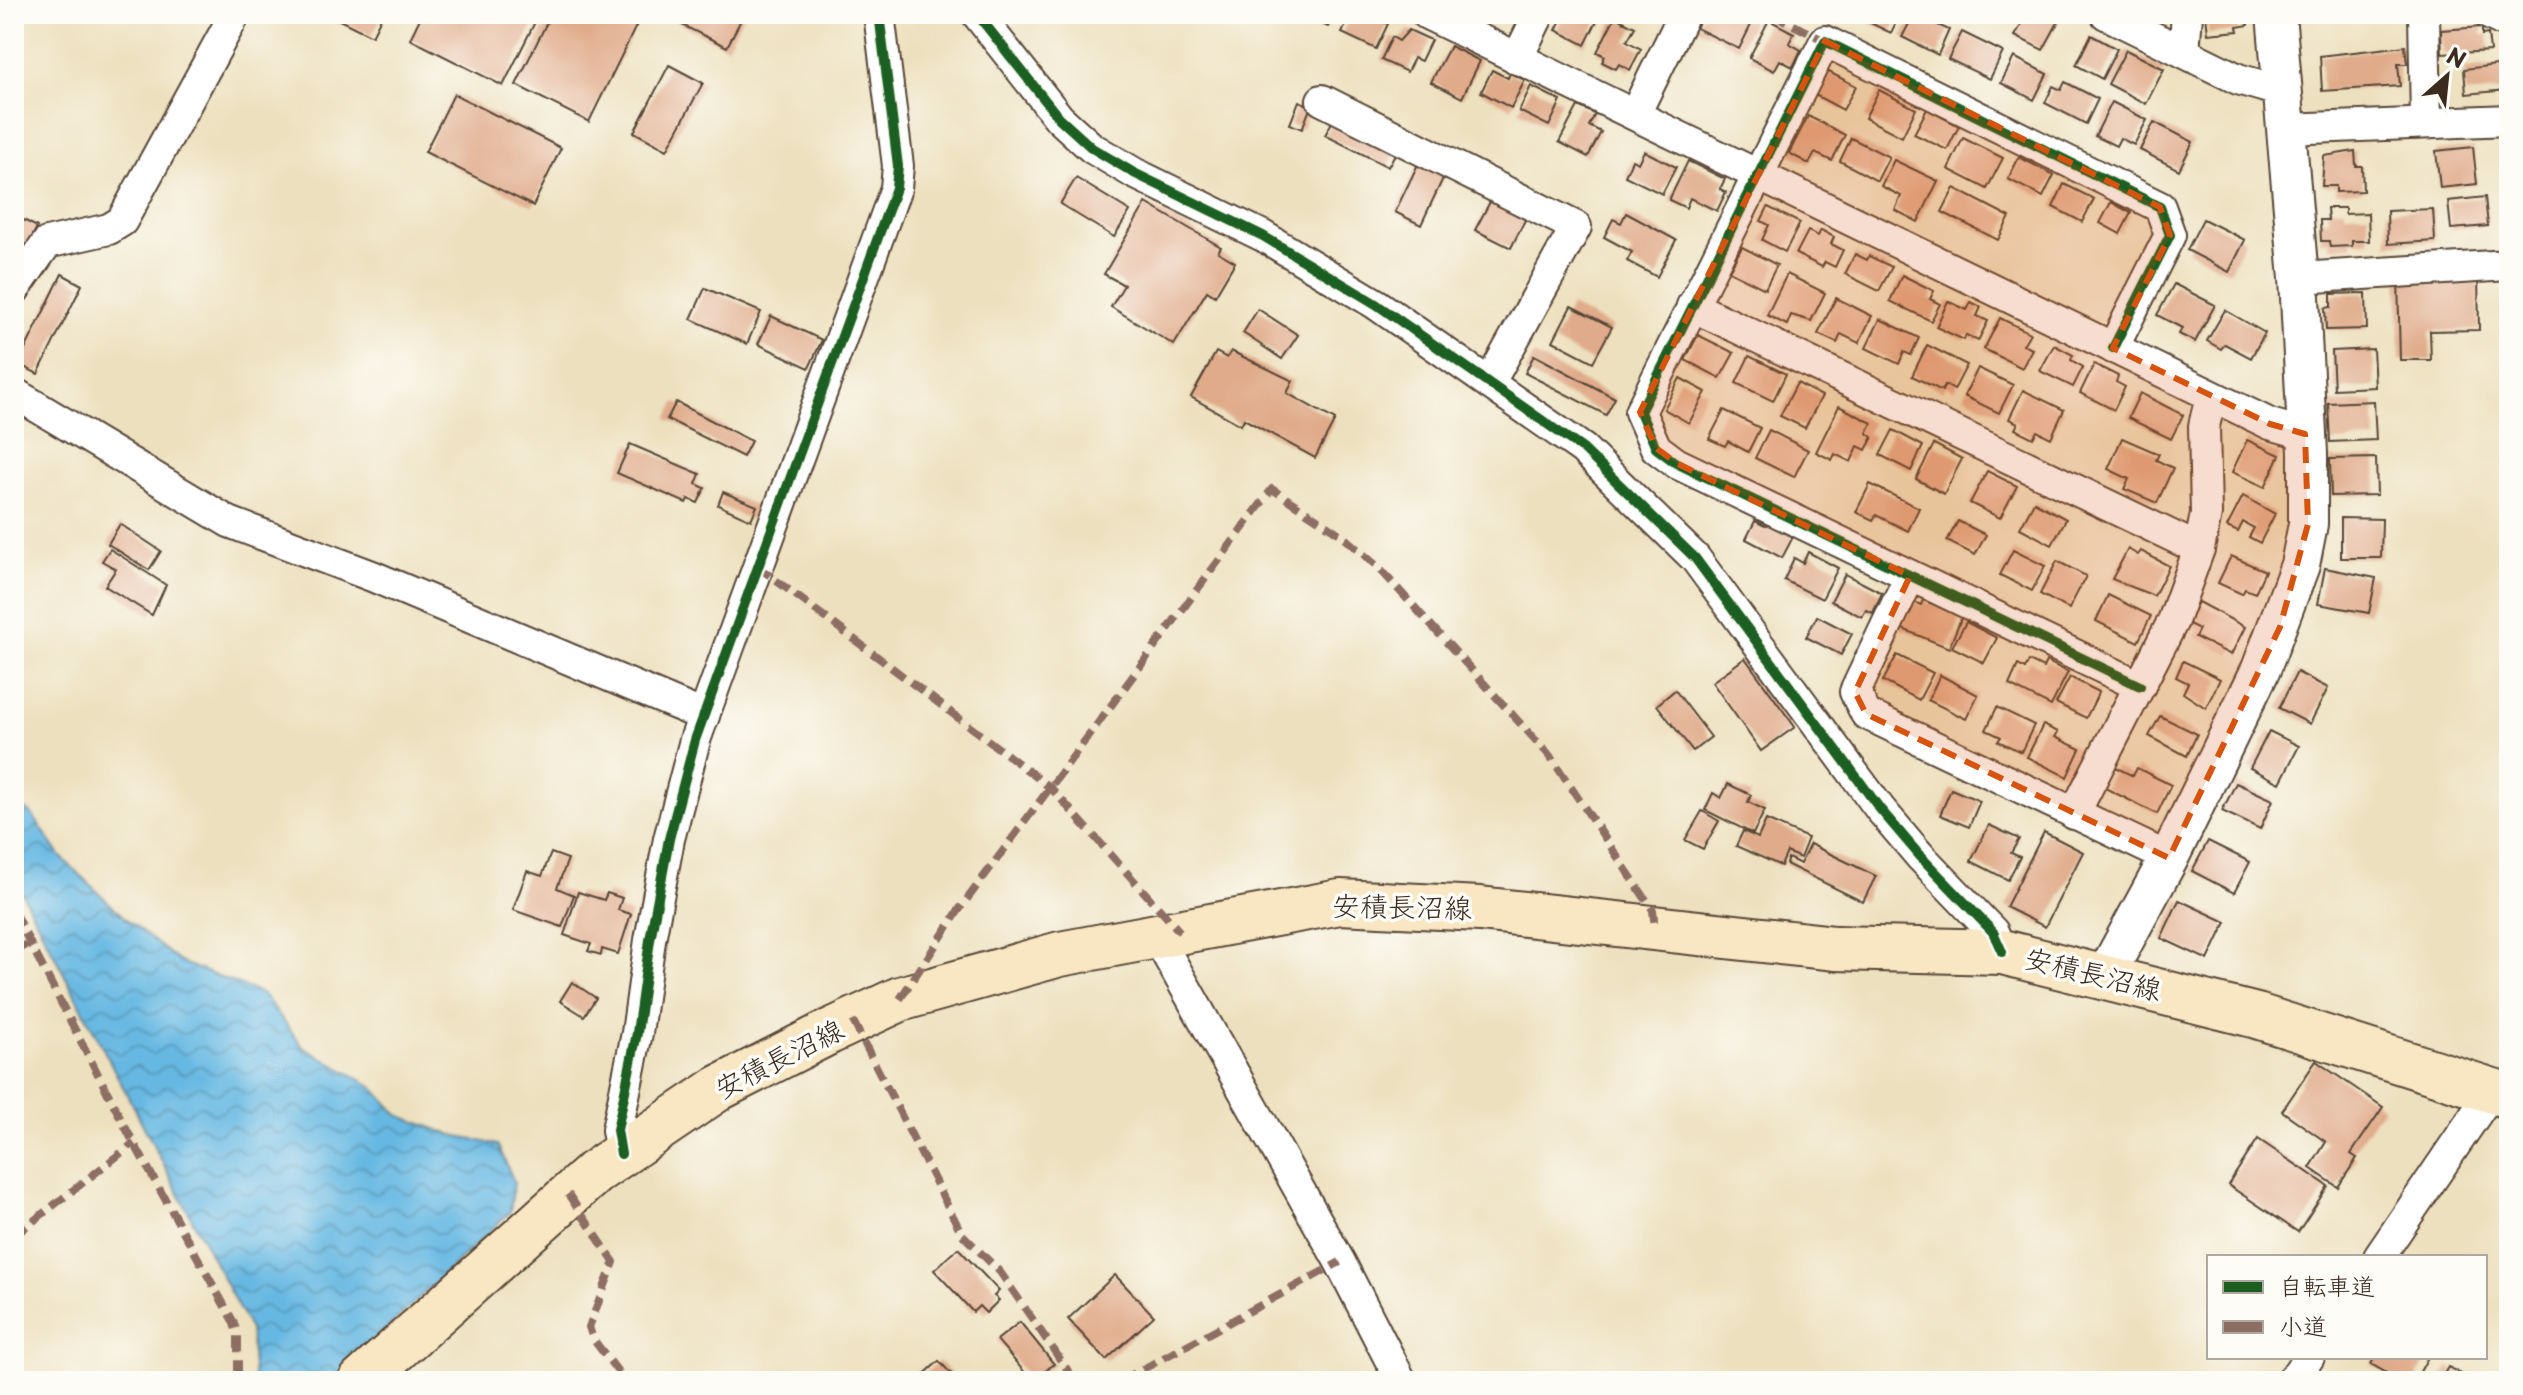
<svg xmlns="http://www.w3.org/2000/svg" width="2523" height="1395" viewBox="0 0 2523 1395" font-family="'Playpen Sans','Klee One',sans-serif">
  <defs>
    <pattern id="water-waves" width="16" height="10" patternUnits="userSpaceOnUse" patternTransform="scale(2)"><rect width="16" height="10" fill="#66b8e2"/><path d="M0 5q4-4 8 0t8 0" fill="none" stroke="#5596b7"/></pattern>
  </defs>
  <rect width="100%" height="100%" fill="#fdfcf7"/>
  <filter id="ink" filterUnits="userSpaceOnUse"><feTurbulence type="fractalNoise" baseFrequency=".0125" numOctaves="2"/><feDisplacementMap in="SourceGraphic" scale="16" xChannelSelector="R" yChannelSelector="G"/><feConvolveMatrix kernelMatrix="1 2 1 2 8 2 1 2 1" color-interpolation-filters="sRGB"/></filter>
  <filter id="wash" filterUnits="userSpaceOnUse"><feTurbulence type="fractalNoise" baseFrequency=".006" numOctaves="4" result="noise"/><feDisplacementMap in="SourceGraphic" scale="32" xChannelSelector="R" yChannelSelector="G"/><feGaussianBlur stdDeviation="1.8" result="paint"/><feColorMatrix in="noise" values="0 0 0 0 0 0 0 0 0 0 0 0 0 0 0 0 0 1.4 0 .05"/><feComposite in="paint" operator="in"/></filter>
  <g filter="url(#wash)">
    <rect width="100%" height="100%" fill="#ede0be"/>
    <!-- water -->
    <path fill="url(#water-waves)" stroke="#507180" stroke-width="2" d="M14,803L31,813L61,857L125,918L180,962L263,994L303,1047L372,1086L398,1115L449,1134L498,1145L514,1182L510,1212L331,1381H254L250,1330L14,878Z"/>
    <g id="blocks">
      <!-- building -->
      <g fill="#e0ab8a">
        <path d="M327,14H383L372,36Z"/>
        <path d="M422,14H539L503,86L410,39Z"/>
        <path d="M551,14L641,16L589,122L516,85Z"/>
        <path d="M685,14H744L727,47L680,24Z"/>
        <path d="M1300,14H1334L1328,27Z"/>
        <path d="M1351,14L1364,19L1369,14L1388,24L1376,49L1342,33Z"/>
        <path d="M1564,14H1583L1597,21L1585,45L1556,30Z"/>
        <path d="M1703,14H1739L1753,21L1739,49L1696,28Z"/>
        <path d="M1862,14H1900L1891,33L1860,18Z"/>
        <path d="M1914,14L1949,30L1938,55L1902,37Z"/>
        <path d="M1988,14H2012L2007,24Z"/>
        <path d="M2027,14L2061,17L2043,50L2015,36Z"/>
        <path d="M2206,14H2248L2249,25L2237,27L2238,31L2208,34Z"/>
        <path d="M1615,17L1635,27L1627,41L1641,49L1630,70L1619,64L1616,69L1602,62L1605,56L1597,52Z"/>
        <path d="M1769,20L1794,33L1789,43L1801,50L1793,67L1780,60L1774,71L1749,58Z"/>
        <path d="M2482,27V35L2488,34L2490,51L2442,54L2441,30Z"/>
        <path d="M1409,30L1431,40L1421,61L1414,58L1407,72L1381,60L1392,37L1399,41Z"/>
        <path d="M1962,32L2003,52L1990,79L1948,59Z"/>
        <path d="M2091,35L2117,49L2102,79L2076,65Z"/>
        <path d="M1450,46L1480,61L1462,98L1431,82Z"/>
        <path d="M2405,46L2407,64H2398L2400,86L2322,91L2320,56Z"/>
        <path d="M2126,50L2164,69L2146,104L2108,84Z"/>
        <path d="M2014,57L2047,74L2034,100L2001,83Z"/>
        <path d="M2504,64L2507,90L2466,94L2464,69Z"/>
        <path d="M669,65L703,83L667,150L634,132Z"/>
        <path d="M1492,70L1508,78L1510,73L1525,80L1511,108L1481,92Z"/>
        <path d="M1827,71L1856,86L1843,110L1815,95Z"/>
        <path d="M2065,82L2098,99L2086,124L2045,103L2053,86L2061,90Z"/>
        <path d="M1531,86L1561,101L1549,126L1519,111Z"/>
        <path d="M1879,90L1916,109L1902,137L1865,118Z"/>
        <path d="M454,94L561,148L533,206L425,152Z"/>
        <path d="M1299,101L1311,106L1302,129L1290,124Z"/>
        <path d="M2112,102L2147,120L2134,145L2120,138L2116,146L2095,136Z"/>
        <path d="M1578,106L1595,114L1589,126L1601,132L1588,157L1559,142Z"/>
        <path d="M1927,109L1959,126L1947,150L1914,134Z"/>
        <path d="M1808,116L1845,135L1832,161L1815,153L1809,164L1789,153Z"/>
        <path d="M1333,120L1396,152L1388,167L1325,135Z"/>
        <path d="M2154,122L2193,142L2179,170L2140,150Z"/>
        <path d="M1851,138L1889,157L1877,181L1840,161Z"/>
        <path d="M1963,138L2003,158L1987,189L1948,169Z"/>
        <path d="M2473,147L2477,184L2440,188L2436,151Z"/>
        <path d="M1644,151L1676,167L1662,194L1625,176L1632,160L1638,163Z"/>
        <path d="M2355,151L2356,166H2362L2363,191L2336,192V186H2322L2324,156Z"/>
        <path d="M2019,157L2054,175L2043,197L2008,179Z"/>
        <path d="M1420,160L1446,172L1421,225L1395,212Z"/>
        <path d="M1894,160L1938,181L1918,222L1895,210L1901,196L1881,186Z"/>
        <path d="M1688,161L1725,179L1720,189L1726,192L1717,211L1690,198L1686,208L1669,200Z"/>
        <path d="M1076,178L1130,211L1114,237L1060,204Z"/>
        <path d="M2064,184L2094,199L2082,222L2053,207Z"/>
        <path d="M1954,188L2010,217L1998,240L1942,212Z"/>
        <path d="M2485,197L2488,226L2451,229L2448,201Z"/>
        <path d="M1492,198L1527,216L1511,248L1475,230Z"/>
        <path d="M2501,200H2509V241H2504Z"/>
        <path d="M2111,202L2131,213L2120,234L2100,223Z"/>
        <path d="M1146,203L1221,247L1218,252L1235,262L1215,296L1207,291L1174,345L1111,307L1124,285L1104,274Z"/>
        <path d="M1768,207L1800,223L1785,252L1762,240L1769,225L1761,221Z"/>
        <path d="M2327,208H2345V214L2368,213L2369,241H2352V246L2330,247L2329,241H2321L2320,220H2328Z"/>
        <path d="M2433,209L2435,241L2388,244L2387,211Z"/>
        <path d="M1626,213L1676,240L1657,277L1627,261L1632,252L1604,237L1613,219L1621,223Z"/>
        <path d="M14,215L37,227L21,259L14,255Z"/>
        <path d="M2203,219L2245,240L2229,272L2187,250Z"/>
        <path d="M1821,230L1834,237L1831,244L1843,250L1835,267L1825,262L1822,267L1796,254L1808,231L1818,236Z"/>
        <path d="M1742,247L1777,265L1765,289L1729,271Z"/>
        <path d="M1855,254L1867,260L1869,256L1892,267L1879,291L1845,274Z"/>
        <path d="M62,274L82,285L38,374L18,364Z"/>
        <path d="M1787,274L1825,293L1811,321L1791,315L1787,325L1767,315Z"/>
        <path d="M1902,275L1934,291L1930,299L1940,304L1931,321L1890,301Z"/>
        <path d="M2478,276L2479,330L2430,331L2431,360H2400L2398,277Z"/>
        <path d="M2174,284L2215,305L2195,342L2179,334L2182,328L2157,315Z"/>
        <path d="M705,288L761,312L747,344L691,319Z"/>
        <path d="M2366,293L2367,329L2326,330L2325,308L2331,307V294Z"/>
        <path d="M1836,298L1872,316L1859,343L1841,334L1837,343L1818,334Z"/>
        <path d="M1948,301L1967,310L1971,302L1981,307L1977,316L1988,321L1978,341L1966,335L1964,340L1936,327Z"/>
        <path d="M1571,306L1612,327L1593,362L1553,341Z"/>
        <path d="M1258,309L1298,335L1282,359L1243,333Z"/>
        <path d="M2225,310L2265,333L2251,358L2225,344L2221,349L2207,341Z"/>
        <path d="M771,316L822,340L809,368L758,344Z"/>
        <path d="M2000,318L2030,333L2023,345L2032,349L2022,368L1984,349Z"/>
        <path d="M1880,319L1919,338L1911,355L1904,352L1899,364L1866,348Z"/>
        <path d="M1698,335L1734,353L1720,378L1685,360Z"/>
        <path d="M1927,345L1967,365L1954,390L1945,385L1942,391L1912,376Z"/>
        <path d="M2054,345L2073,355L2071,360L2083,367L2073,387L2040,371Z"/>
        <path d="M2373,349L2375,387L2334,389L2332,351Z"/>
        <path d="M1231,351L1293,381L1287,393L1335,420L1315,458L1244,419L1241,425L1191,397L1216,352L1227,358Z"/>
        <path d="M1534,355L1615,398L1606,415L1525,373Z"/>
        <path d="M1749,356L1786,374L1773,401L1736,383Z"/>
        <path d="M2094,364L2118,376L2116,382L2125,387L2114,410L2080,393Z"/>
        <path d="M1978,368L2013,385L1999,413L1964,396Z"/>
        <path d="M1680,378L1706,392L1689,423L1664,409Z"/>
        <path d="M1797,383L1822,396L1805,428L1780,416Z"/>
        <path d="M2023,390L2064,410L2051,438L2037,431L2033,438L2015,429L2018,423L2009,419Z"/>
        <path d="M2140,393L2183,415L2171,439L2128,418Z"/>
        <path d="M2374,401L2376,440L2330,442L2328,403Z"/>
        <path d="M676,402L751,441L743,457L667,419Z"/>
        <path d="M1839,406L1872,423L1867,433L1873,437L1866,450L1858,446L1851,462L1835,454L1832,460L1816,452Z"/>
        <path d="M1724,410L1760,428L1748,452L1728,441L1725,446L1709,439Z"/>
        <path d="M1769,430L1808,450L1794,477L1755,458Z"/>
        <path d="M1893,430L1923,446L1911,471L1880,455Z"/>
        <path d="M2122,438L2159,454L2156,460L2173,468L2157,503L2124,489L2129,479L2108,469Z"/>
        <path d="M2247,440L2280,455L2265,487L2232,472Z"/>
        <path d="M630,444L700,474L696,484L705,488L698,503L688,499L686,503L617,473Z"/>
        <path d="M1934,444L1962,459L1944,494L1916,479Z"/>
        <path d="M2376,458L2377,495L2331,496L2330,459Z"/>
        <path d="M1987,471L2017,486L2000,518L1970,503Z"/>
        <path d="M1870,484L1919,508L1908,531L1876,515L1873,520L1856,512Z"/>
        <path d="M723,492L757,506L751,520L718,505Z"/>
        <path d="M2243,496L2275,514L2260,543L2249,537L2254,528L2243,522L2238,532L2227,527Z"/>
        <path d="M2034,502L2066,519L2052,545L2020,528Z"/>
        <path d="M2341,518L2382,519L2381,558H2341Z"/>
        <path d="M1755,521L1765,526L1768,522L1794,535L1782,558L1746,539Z"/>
        <path d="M1958,521L1986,535L1975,555L1947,541Z"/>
        <path d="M120,524L161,551L149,570L108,544Z"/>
        <path d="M110,549L166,585L152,615L105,586L116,569L102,561Z"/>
        <path d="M2128,549L2138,555L2141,551L2169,566L2154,596L2112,579Z"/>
        <path d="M2013,550L2045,566L2032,591L2000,575Z"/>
        <path d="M1808,552L1838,568L1822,599L1784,580L1794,558L1803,563Z"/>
        <path d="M2231,556L2265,571L2255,593L2245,589L2242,594L2218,583Z"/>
        <path d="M2057,561L2086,576L2069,609L2040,594Z"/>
        <path d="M2325,568L2376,578L2369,613L2318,604Z"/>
        <path d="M1845,574L1882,593L1873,613L1866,610L1862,617L1831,601Z"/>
        <path d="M2108,595L2151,616L2138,642L2096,621Z"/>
        <path d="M1923,600L1962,616L1949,648L1900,628L1911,601L1921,605Z"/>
        <path d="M2198,602L2245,627L2231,655L2195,637L2199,629L2187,623Z"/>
        <path d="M1817,616L1852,634L1841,655L1806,637Z"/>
        <path d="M1966,622L1997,638L1984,663L1952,647Z"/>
        <path d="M1897,655L1933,673L1919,700L1883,681Z"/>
        <path d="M1745,658L1795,727L1761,751L1712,682Z"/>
        <path d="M2029,661L2043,668L2046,661L2068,672L2051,706L2009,685L2018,665L2025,669Z"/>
        <path d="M2183,661L2220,679L2206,708L2183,693L2188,683L2176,677Z"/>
        <path d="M2297,672L2328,688L2310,724L2279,708Z"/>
        <path d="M1940,675L1978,695L1966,719L1928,700Z"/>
        <path d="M2070,677L2099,692L2086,718L2056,703Z"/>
        <path d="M1675,690L1711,737L1693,751L1657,705Z"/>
        <path d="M1997,707L2034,725L2021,752L1998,741L2001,737L1986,730Z"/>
        <path d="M2160,716L2197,734L2187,756L2149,736Z"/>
        <path d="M2043,725L2058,732L2055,737L2080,749L2067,777L2027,757Z"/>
        <path d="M2269,731L2299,746L2280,783L2250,768Z"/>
        <path d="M2115,767L2133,776L2137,768L2171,785L2157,814L2105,788Z"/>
        <path d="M2236,783L2273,800L2260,829L2222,811Z"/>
        <path d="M1728,784L1751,795L1748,802L1765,810L1753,834L1705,810L1713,793L1721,798Z"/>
        <path d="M1951,789L1980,801L1969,827L1940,815Z"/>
        <path d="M1702,811L1719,821L1703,849L1685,840Z"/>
        <path d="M1766,820L1808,838L1800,858L1787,852L1781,866L1736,846L1743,831L1758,838Z"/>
        <path d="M1989,825L2019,839L2011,853L2020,857L2008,880L1971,861Z"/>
        <path d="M2044,832L2083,852L2045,927L2006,907Z"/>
        <path d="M2208,841L2250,862L2234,893L2192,871Z"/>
        <path d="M1810,844L1876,876L1863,902L1786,864L1788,858L1800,864Z"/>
        <path d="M551,853L568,859L557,888L574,895L562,927L513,910L527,871L542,876Z"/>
        <path d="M578,892L604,900L607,893L622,898L618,910L631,914L618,954L602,949L601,955L588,951L591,944L564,935Z"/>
        <path d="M2179,900L2226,922L2208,960L2161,938Z"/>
        <path d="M572,982L596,998L584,1016L560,1001Z"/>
        <path d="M2316,1061L2383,1107L2351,1154L2357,1158L2338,1187L2310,1168L2326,1142L2282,1111Z"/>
        <path d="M2258,1139L2328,1186L2298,1232L2228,1185Z"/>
        <path d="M958,1248L999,1291L994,1296L999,1300L986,1313L979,1306L973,1312L934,1270Z"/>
        <path d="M1115,1275L1154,1316L1106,1360L1068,1319Z"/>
        <path d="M1020,1322L1054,1364L1032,1381L997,1340Z"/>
        <path d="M2375,1357H2428L2415,1381H2401L2371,1364Z"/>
        <path d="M939,1361L958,1381L920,1378Z"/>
        <path d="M2448,1367L2474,1381H2440Z"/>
      </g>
    </g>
  </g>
  <g filter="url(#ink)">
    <use href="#blocks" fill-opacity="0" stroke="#564536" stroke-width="2"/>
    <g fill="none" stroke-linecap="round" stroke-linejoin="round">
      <defs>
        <g id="minor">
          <path d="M977,14L1059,118L1092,148L1134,173L1263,236L1376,304L1583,449L1695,558L1880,809L1920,856L1993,932L2002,952"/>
          <path d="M1427,14L2270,424L2305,434"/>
          <path d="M2106,14L2238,79L2283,92"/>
          <path d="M2424,14L2426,121"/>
          <path d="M2489,14L2509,24"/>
          <path d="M2184,52L2187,14"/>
          <path d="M1517,59L1539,14"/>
          <path d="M1322,100L1576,227L1490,382"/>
          <path d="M1635,114L1684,14"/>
          <path d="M2286,129L2509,120"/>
          <path d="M2299,278L2509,265"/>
          <path d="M14,290L47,243L109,229L122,221L235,14"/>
          <path d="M1692,306L2199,549"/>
          <path d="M2113,348L2170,235L2160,207L1825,41L1640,412L1656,448L1676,463L2140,686"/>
          <path d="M14,393L229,522L372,576L704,716"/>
          <path d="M1910,576L1855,692L1866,714L2169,858"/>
          <path d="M2074,814L2173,621L2199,549L2206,514L2204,426L2211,396"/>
          <path d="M1156,935L1340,1262L1401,1381"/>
          <path d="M621,1154L617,1130L637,1033L650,940L669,839L695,740L896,188L898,166L879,14"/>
          <path d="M2379,1257L2491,1092"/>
          <path d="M2292,1381L2309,1357"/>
        </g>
        <path id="tertiary" d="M2104,978L2169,858L2261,669L2300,565L2308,524V453L2299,278L2276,14"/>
        <path id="secondary" d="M361,1381L595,1172L719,1088L829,1032L900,999L1060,954L1340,902L1480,909L1835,948L2002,952L2257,1016L2509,1096"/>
      </defs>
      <!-- minor casing -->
      <use href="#minor" stroke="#564536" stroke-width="34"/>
      <!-- tertiary casing -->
      <use href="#tertiary" stroke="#564536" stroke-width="42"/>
      <!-- secondary casing -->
      <use href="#secondary" stroke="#564536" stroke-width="48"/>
      <!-- minor -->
      <use href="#minor" stroke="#fff" stroke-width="30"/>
      <!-- tertiary -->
      <use href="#tertiary" stroke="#fff" stroke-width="38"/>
      <!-- secondary -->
      <use href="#secondary" stroke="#f9e7c3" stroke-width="44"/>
      <!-- quiet -->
      <g stroke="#8d6e63" stroke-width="8" stroke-dasharray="16 8" stroke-linecap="butt">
        <path d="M1772,14L1825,41"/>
        <path d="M757,566L1051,788L1180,932"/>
        <path d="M14,912L130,1136L233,1321L238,1335V1381"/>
        <path d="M14,954L30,941"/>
        <path d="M900,999L959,910L1272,489L1340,534L1378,567L1550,756L1653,910L1655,929"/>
        <path d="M853,1021L962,1234L1000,1272L1075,1381"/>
        <path d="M568,1194L614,1262L589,1327L593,1339L625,1381"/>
        <path d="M14,1236L134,1143"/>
        <path d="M1121,1381L1340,1262"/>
      </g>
      <defs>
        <g id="cycleway">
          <path d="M977,14L1059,118L1092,148L1134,173L1263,236L1376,304L1583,449L1695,558L1880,809L1920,856L1993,932L2002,952"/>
          <path d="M2113,348L2170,235L2160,207L1825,41L1640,412L1656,448L1676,463L2140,686"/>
          <path d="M621,1154L617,1130L637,1033L650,940L669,839L695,740L896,188L898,166L879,14"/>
        </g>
      </defs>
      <!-- cycleway casing -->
      <use href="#cycleway" stroke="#fdfcf7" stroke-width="15"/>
      <!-- cycleway -->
      <use href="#cycleway" stroke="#1b5e20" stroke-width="10"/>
    </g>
  </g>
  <!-- marked area -->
  <path fill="#d7540e" fill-opacity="0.2" stroke="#d7540e" stroke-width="6" stroke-dasharray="16 10" stroke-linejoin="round" d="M1825,41L2160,207L2170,235L2113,348L2270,424L2305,434L2308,524L2280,627L2169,858L1866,714L1855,692L1910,576L1676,463L1656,448L1640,412Z"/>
  <g text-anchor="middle" stroke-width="7" stroke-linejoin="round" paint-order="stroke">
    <!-- street labels -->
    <g font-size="28" fill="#3b2a1e" stroke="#fdfcf7">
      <text transform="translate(1402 907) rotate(1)" y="10">安積長沼線</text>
      <text transform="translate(2093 974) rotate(14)" y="10">安積長沼線</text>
      <text transform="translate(779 1059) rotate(-27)" y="10">安積長沼線</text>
    </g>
  </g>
  <!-- margin -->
  <rect width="2523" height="1395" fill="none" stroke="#fdfcf7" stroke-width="48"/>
  <!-- legend -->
  <rect x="2207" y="1255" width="280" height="104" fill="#fdfcf7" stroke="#afa8a0" stroke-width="2"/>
  <rect x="2223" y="1281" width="40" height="12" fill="#1b5e20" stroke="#afa8a0" stroke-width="2"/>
  <text x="2279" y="1295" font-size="24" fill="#3b2a1e">自転車道</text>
  <rect x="2223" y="1321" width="40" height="12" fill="#8d6e63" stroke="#afa8a0" stroke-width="2"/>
  <text x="2279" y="1335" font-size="24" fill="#3b2a1e">小道</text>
  <!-- north arrow -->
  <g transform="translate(2447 76) rotate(27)" stroke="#fdfcf7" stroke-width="6" paint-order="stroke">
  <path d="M0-6L14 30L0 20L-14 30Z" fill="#3b2a1e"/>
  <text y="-12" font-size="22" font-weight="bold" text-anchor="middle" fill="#3b2a1e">N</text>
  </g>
</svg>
